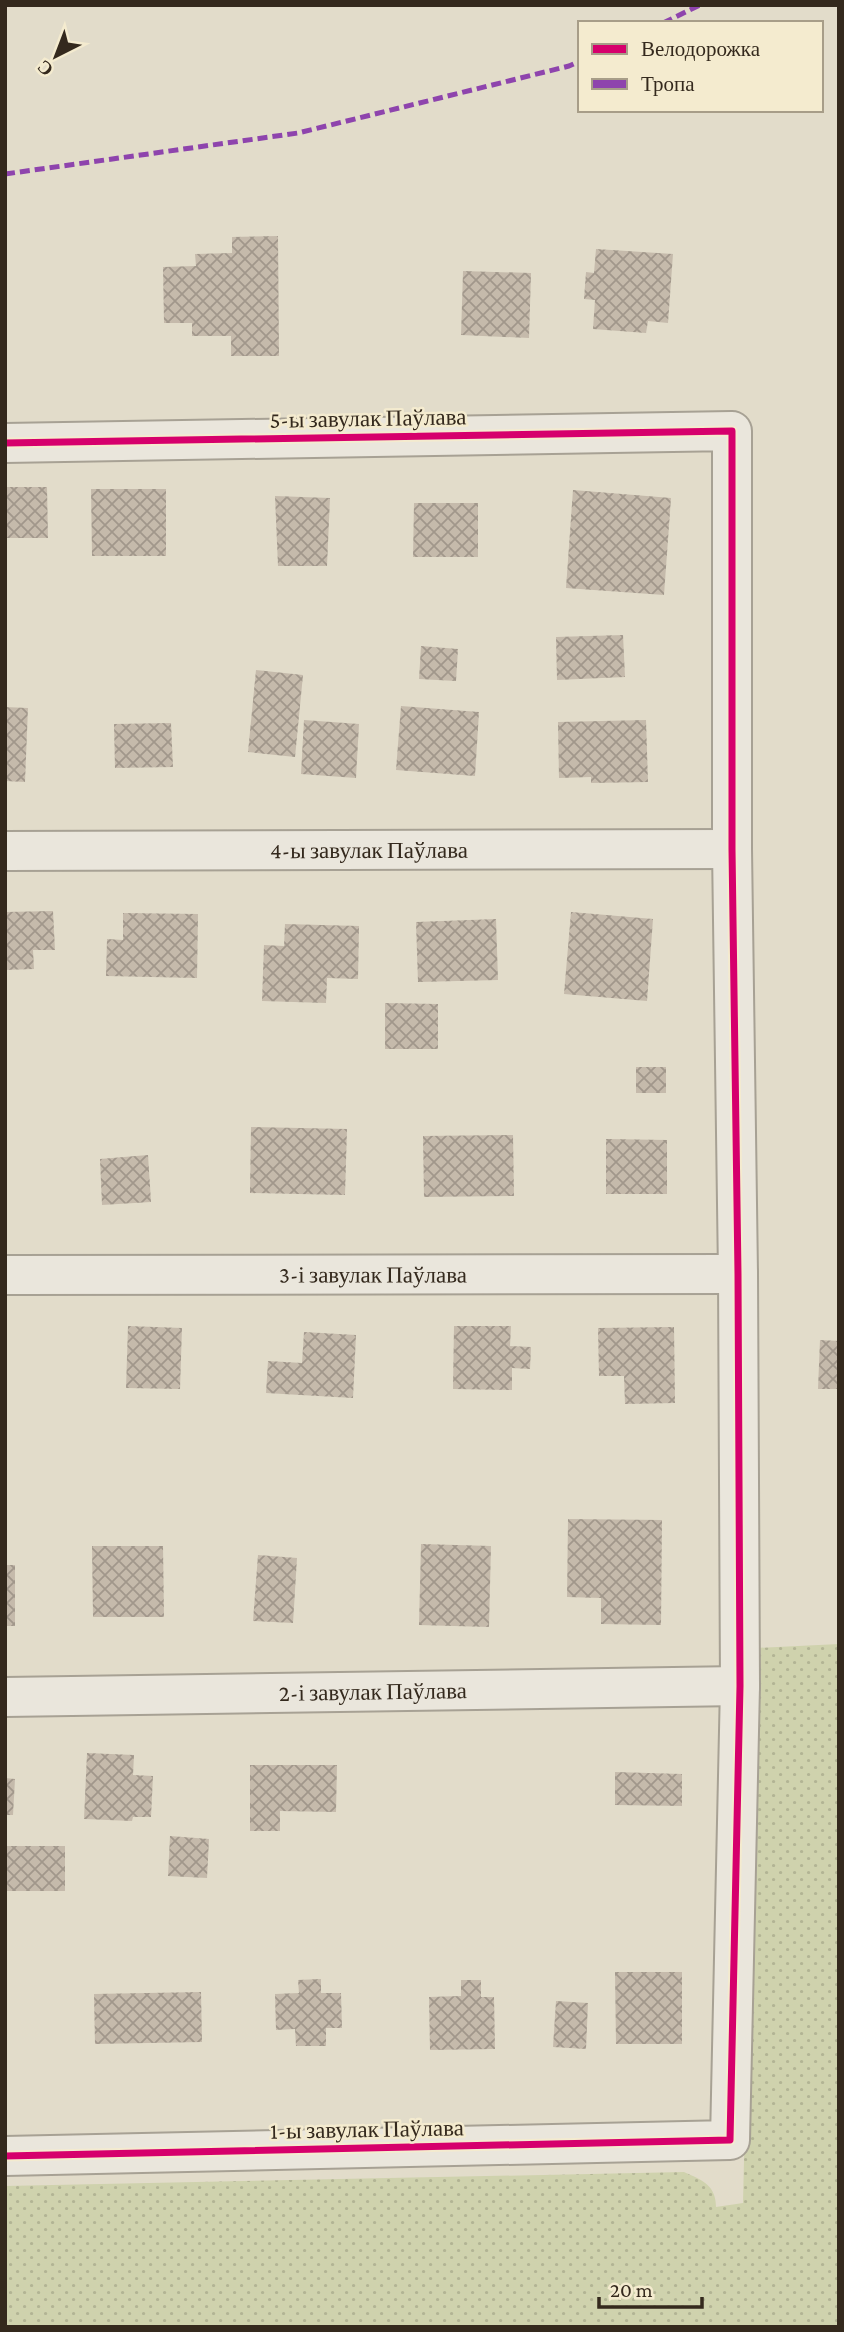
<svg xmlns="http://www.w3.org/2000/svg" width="844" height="2332" viewBox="0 0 844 2332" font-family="'Crimson Pro',serif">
  <defs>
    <pattern id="grass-dots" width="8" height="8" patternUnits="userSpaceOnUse" patternTransform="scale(1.75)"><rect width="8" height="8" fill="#cfd2ad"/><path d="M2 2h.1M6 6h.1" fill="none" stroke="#b2b494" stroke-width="1.8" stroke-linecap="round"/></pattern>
    <pattern id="building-cross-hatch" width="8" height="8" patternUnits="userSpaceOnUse" patternTransform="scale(1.75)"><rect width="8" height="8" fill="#c5baab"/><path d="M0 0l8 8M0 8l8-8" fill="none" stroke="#a1978b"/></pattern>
  </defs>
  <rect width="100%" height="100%" fill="#e2dcca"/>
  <!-- grass -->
  <path fill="url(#grass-dots)" d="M839,1644V2327H5V2186L684,2172C702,2180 716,2185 716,2207L743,2203L756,1648Z"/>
  <!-- building -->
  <g fill="url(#building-cross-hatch)">
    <path d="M278,236L279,356H231V336H192V323H164L163,267L196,266L195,254L232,253V237Z"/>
    <path d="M596,249L673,254L668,323L648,321L646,333L593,329L595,300L584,299L586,272L594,273Z"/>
    <path d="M463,271L531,273L529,338L461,335Z"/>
    <path d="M5,487H47L48,538H5Z"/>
    <path d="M91,489H166V556H92Z"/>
    <path d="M573,490L671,498L664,595L566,588Z"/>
    <path d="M275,496L330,498L327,566H278Z"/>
    <path d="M414,503H478V557H413Z"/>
    <path d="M623,635L625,677L557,680L556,637Z"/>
    <path d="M421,646L458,649L456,681L419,679Z"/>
    <path d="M256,670L303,675L295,757L248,752Z"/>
    <path d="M401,706L479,712L475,776L396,770Z"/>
    <path d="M5,707L28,708L25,782L5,781Z"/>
    <path d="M304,720L359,724L356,778L301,774Z"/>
    <path d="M646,720L648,782L591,783V777L559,778L558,722Z"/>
    <path d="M171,723L173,767L115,768L114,724Z"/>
    <path d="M53,911L55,950H33L34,969L5,970V912Z"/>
    <path d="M571,912L653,919L647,1001L564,994Z"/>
    <path d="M123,913L198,914L197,978L106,976L107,939L123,940Z"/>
    <path d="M496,919L498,980L418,982L416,922Z"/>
    <path d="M285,924L359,926L358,979L327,978L326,1003L262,1001L264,945L284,946Z"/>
    <path d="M385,1003L438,1004V1049H385Z"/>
    <rect x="636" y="1067" width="30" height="26"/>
    <path d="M251,1127L347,1129L345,1195L250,1193Z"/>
    <path d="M513,1135L514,1196L424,1197L423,1136Z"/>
    <path d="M606,1139L667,1140V1194H606Z"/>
    <path d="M148,1155L151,1202L102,1205L100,1159Z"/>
    <path d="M128,1326L182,1328L180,1389L126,1388Z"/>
    <path d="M454,1326H511L510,1346L531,1347L530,1369L512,1368V1390L453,1389Z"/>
    <path d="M674,1327L675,1403L625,1404L624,1376H599L598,1328Z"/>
    <path d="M304,1332L356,1335L353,1398L266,1393L268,1361L302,1363Z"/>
    <path d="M820,1340L839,1341V1389H818Z"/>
    <path d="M568,1519L662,1520L661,1625L601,1624V1598L567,1597Z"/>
    <path d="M421,1544L491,1546L489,1627L419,1625Z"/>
    <path d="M92,1546H163L164,1617H93Z"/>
    <path d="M258,1555L297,1558L293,1623L253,1621Z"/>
    <rect x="5" y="1565" width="10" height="61"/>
    <path d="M87,1753L134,1755L133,1775L153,1776L151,1817H133L132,1821L84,1819Z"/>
    <path d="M250,1765H337L336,1812L280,1811V1831H250Z"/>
    <path d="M615,1772L682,1774V1806L615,1805Z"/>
    <path d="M5,1778L15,1779L13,1815H5Z"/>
    <path d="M170,1836L209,1839L207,1878L168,1876Z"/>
    <rect x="5" y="1846" width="60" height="45"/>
    <path d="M615,1972H682V2044H616Z"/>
    <path d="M321,1979V1993H341L342,2028H326V2046H296L295,2029L276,2030L275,1994L299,1993L298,1980Z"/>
    <path d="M461,1980H481V1997H494L495,2049L430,2050L429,1997L461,1996Z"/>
    <path d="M201,1992L202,2042L95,2044L94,1994Z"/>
    <path d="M556,2001L588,2003L586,2049L553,2047Z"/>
  </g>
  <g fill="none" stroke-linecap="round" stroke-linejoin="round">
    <defs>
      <g id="street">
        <path d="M5,443L732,431V849L738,1274L740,1686L730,2140L5,2156"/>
        <path id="s1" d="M5,851L732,849"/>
        <path id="s2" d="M5,1275L738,1274"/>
        <path id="s3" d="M5,1697L740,1686"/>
      </g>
    </defs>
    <!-- street casing -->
    <use href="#street" stroke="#a7a194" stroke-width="42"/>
    <!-- street -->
    <use href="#street" stroke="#eae6dc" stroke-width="38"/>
    <!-- quiet -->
    <g stroke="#8e44ad" stroke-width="5" stroke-dasharray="10 5" stroke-linecap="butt">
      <path d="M663,23L700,5"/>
      <path d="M5,174L298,133L569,66L580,61"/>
    </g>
    <defs>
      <path id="cycleway" d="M5,443L732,431V849L738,1274L740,1686L730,2140L5,2156"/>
    </defs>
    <!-- cycleway casing -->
    <use href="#cycleway" stroke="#f4ebcf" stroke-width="11"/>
    <!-- cycleway -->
    <use href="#cycleway" stroke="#d6006c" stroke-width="7"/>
  </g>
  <g text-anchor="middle" stroke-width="5" stroke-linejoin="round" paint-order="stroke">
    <!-- street labels -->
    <g font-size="23" fill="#34291d" stroke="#f4ebcf">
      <text transform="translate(368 418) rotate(-1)" y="8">5-ы завулак Паўлава</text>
      <text dy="8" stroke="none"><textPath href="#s1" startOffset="364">4-ы завулак Паўлава</textPath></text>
      <text dy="8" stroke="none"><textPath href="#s2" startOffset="368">3-і завулак Паўлава</textPath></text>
      <text dy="8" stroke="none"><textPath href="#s3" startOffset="368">2-і завулак Паўлава</textPath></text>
      <text transform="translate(367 2129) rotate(-1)" y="8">1-ы завулак Паўлава</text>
    </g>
  </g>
  <!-- border -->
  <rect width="844" height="2332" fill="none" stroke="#34291d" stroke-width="14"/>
  <!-- legend -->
  <rect x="578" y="21" width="245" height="91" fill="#f4ebcf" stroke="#a79d88" stroke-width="2"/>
  <rect x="592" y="44" width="35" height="10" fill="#d6006c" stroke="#a79d88" stroke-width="2"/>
  <text x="641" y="56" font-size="21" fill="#34291d">Велодорожка</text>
  <rect x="592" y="79" width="35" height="10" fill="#8e44ad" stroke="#a79d88" stroke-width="2"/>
  <text x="641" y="91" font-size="21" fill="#34291d">Тропа</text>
  <!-- north arrow -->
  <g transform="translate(56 56) rotate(222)" stroke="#f4ebcf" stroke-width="5" paint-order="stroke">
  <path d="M0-5L12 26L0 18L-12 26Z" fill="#34291d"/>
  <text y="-10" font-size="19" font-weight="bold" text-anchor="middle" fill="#34291d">С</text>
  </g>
  <!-- scale -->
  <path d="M599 2297v10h103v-10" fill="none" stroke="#34291d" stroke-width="3.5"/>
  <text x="610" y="2297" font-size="21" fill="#34291d" stroke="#f4ebcf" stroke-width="5" paint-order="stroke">20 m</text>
</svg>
